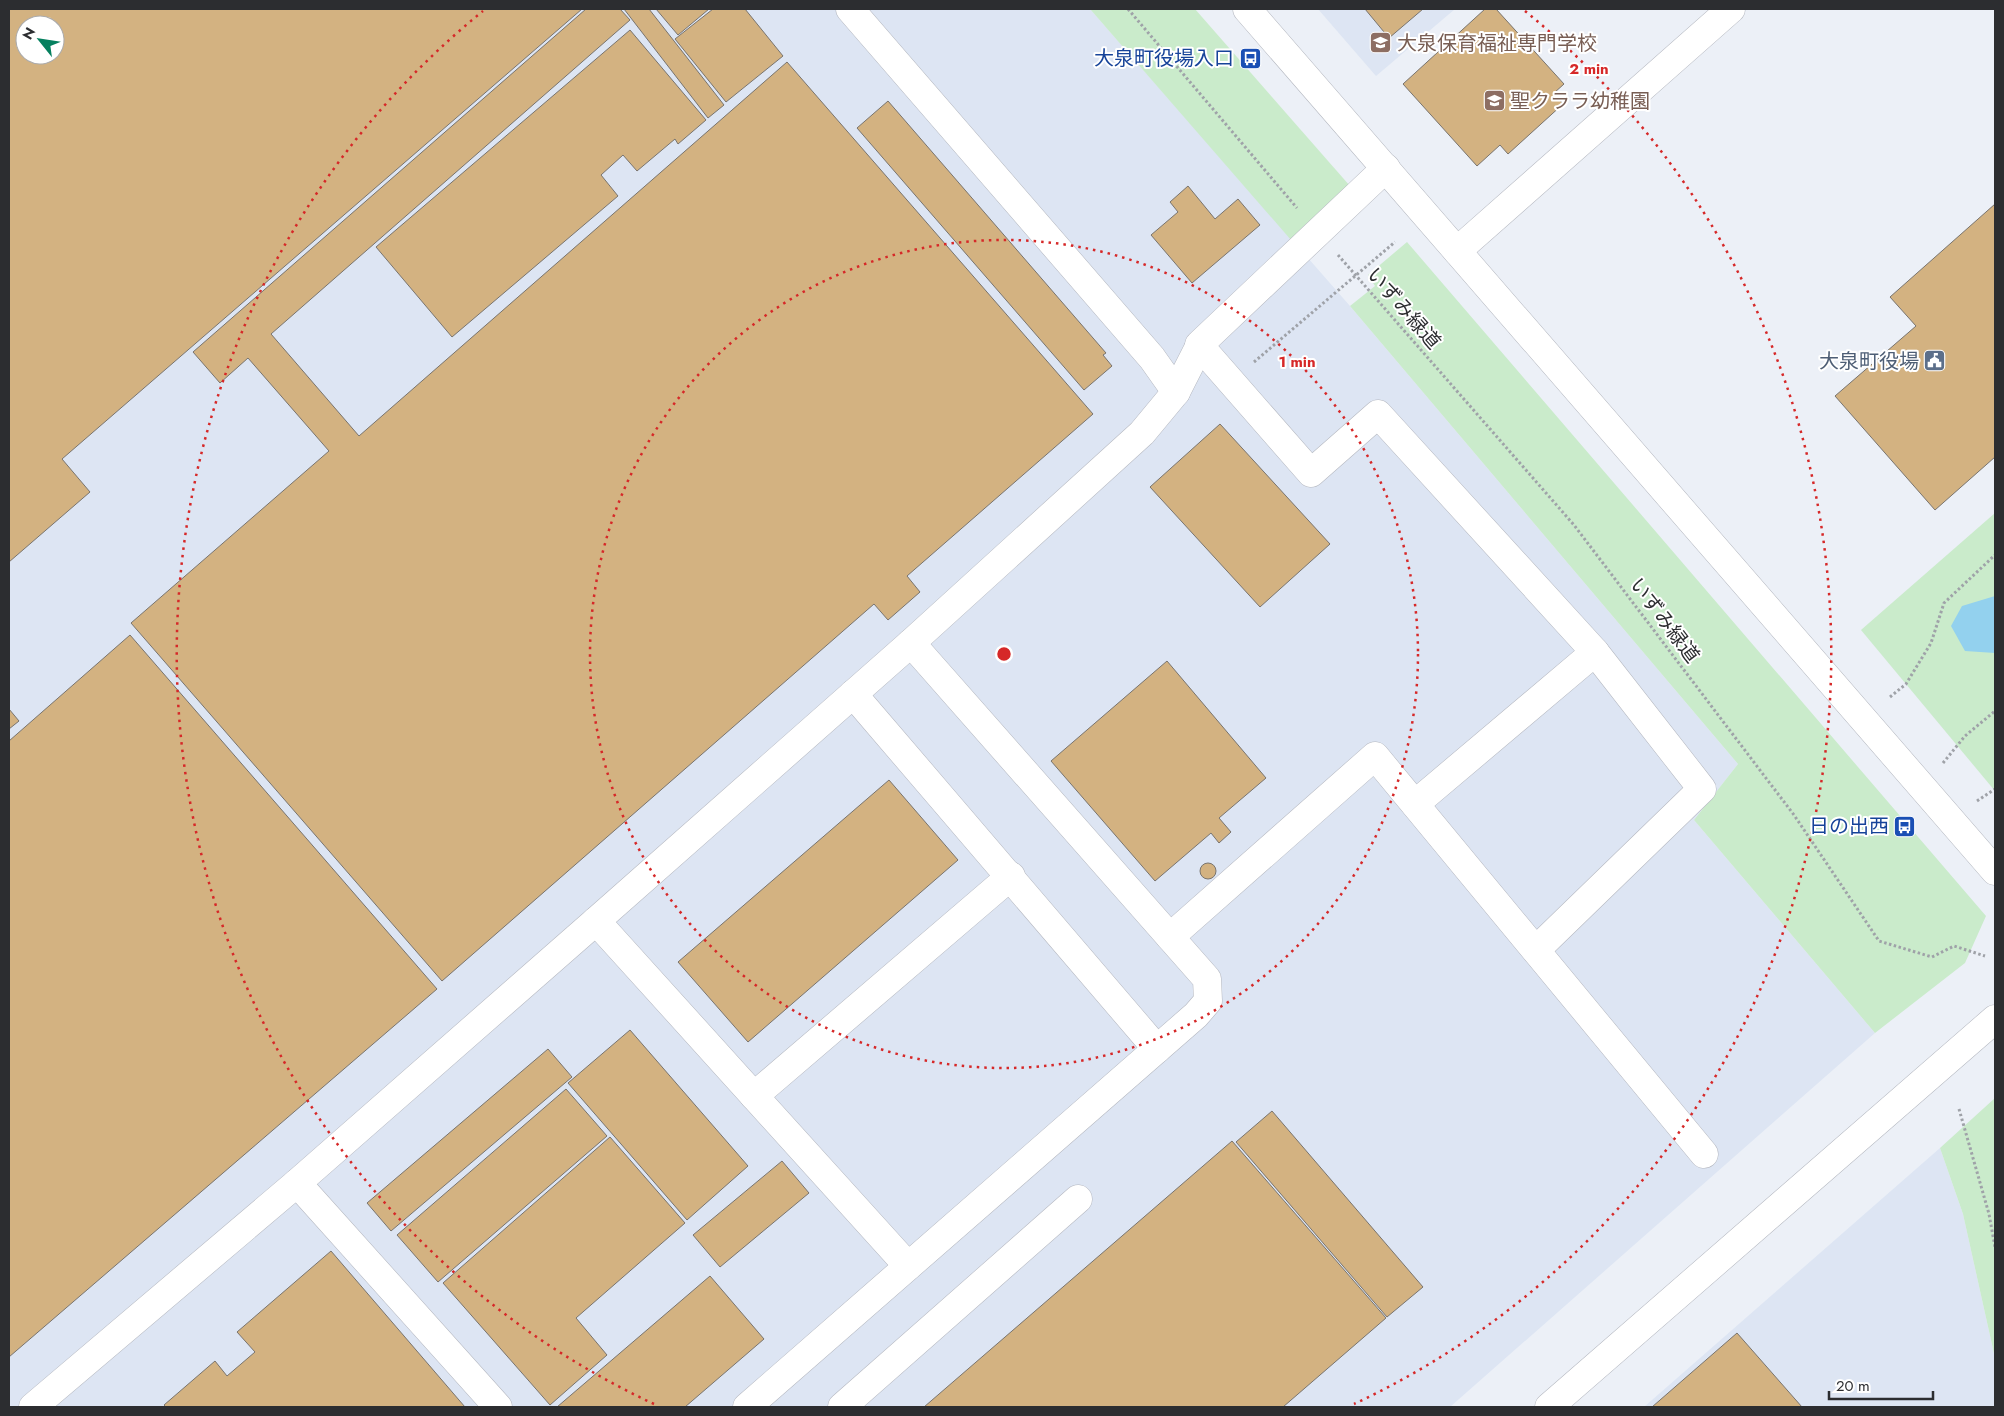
<svg xmlns="http://www.w3.org/2000/svg" width="2004" height="1416" viewBox="0 0 2004 1416" font-family="Jost,'Noto Sans JP',sans-serif">
  <rect width="100%" height="100%" fill="#ecf0f7"/>
  <!-- built -->
  <g fill="#dde5f3" fill-rule="evenodd">
    <path d="M9,9H1090L1350,306L1738,764L1694,820L1875,1033L1450,1407H9ZM25,25H55V55H25Z"/>
    <path d="M1318,9H1455L1376,76Z"/>
    <path d="M1940,1148L1963,1214L1995,1358V1407H1644Z"/>
  </g>
  <!-- green -->
  <g fill="#caebcb">
    <path d="M1090,9H1195L1350,186L1291,240Z"/>
    <path d="M1407,242L1986,916L1965,963L1875,1033L1694,820L1738,764L1350,306L1375,286L1368,275Z"/>
    <path d="M1995,513V791L1861,630Z"/>
    <path d="M1995,1098V1358L1963,1214L1940,1148Z"/>
  </g>
  <!-- water -->
  <path fill="#93d1ee" d="M1995,596V653L1965,651L1951,626L1962,606Z"/>
  <!-- building -->
  <g fill="#d3b281" stroke="#79746e" fill-rule="evenodd">
    <path d="M9,9H582L62,459L90,492L9,562ZM25,25H55V55H25Z"/>
    <path d="M586,9H620L630,20L271,334L359,436L787,62L1093,414L907,576L920,592L888,620L874,604L442,981L131,623L329,451L248,358L220,383L193,352Z"/>
    <path d="M624,9H649L724,105L708,118Z"/>
    <path d="M656,9H709L678,35Z"/>
    <path d="M713,9H745L783,56L726,102L675,39Z"/>
    <path d="M1365,9H1423L1389,38Z"/>
    <path d="M1485,9H1496L1564,84L1554,93L1563,104L1508,154L1500,145L1477,166L1403,84Z"/>
    <path d="M630,30L706,120L678,144L675,139L637,171L623,155L601,175L618,196L452,337L376,247Z"/>
    <path d="M888,101L1106,353L1103,355L1112,366L1084,390L857,128Z"/>
    <path d="M1188,186L1215,219L1238,199L1260,225L1192,283L1151,235L1178,212L1170,202Z"/>
    <path d="M1995,204V457L1935,510L1835,396L1916,326L1890,297Z"/>
    <path d="M1220,424L1330,544L1260,607L1150,487Z"/>
    <path d="M130,635L437,989L9,1357V741Z"/>
    <path d="M1167,661L1266,778L1219,818L1231,832L1219,843L1211,833L1155,881L1051,761Z"/>
    <path d="M9,709L19,721L9,729Z"/>
    <path d="M889,780L958,860L748,1042L678,962Z"/>
    <circle cx="1208" cy="871" r="8"/>
    <path d="M630,1030L748,1166L687,1220L568,1083Z"/>
    <path d="M548,1049L572,1077L391,1231L367,1203Z"/>
    <path d="M566,1089L607,1136L438,1282L397,1235Z"/>
    <path d="M1272,1111L1423,1287L1387,1317L1236,1142Z"/>
    <path d="M610,1137L685,1223L576,1318L607,1355L550,1405L443,1283Z"/>
    <path d="M1232,1141L1386,1318L1283,1407H924Z"/>
    <path d="M782,1161L809,1193L720,1267L693,1235Z"/>
    <path d="M331,1251L465,1407H166L164,1405L215,1361L227,1376L255,1352L237,1332Z"/>
    <path d="M710,1276L764,1339L685,1407H557Z"/>
    <path d="M1737,1333L1802,1407H1652Z"/>
  </g>
  <g fill="none" stroke-linecap="round" stroke-linejoin="round">
    <defs>
      <g id="minor">
        <path d="M850,9L1152,358L1176,392"/>
        <path d="M1247,9L1995,871"/>
        <path d="M1457,251L1731,9"/>
        <path d="M1199,345L1311,473L1378,414L1595,652L1702,789L1536,950"/>
        <path d="M853,694L1157,1049"/>
        <path d="M1415,804L1595,652"/>
        <path d="M596,921L908,1266"/>
        <path d="M1170,937L1375,756L1704,1154"/>
        <path d="M754,1096L1011,876"/>
        <path d="M297,1183L498,1407"/>
        <path d="M33,1407L297,1183L596,921L911,643L1142,433L1176,392L1201,343L1386,168"/>
        <path d="M747,1407L1196,1015L1208,1001L1207,979L911,643"/>
        <path d="M842,1407L1078,1199"/>
        <path d="M1549,1407L1995,1019"/>
      </g>
    </defs>
    <!-- minor casing -->
    <use href="#minor" stroke="#b5b8c0" stroke-width="29"/>
    <!-- path -->
    <g stroke="#9fa2a8" stroke-width="3" stroke-dasharray="2.5 2.5" stroke-linecap="butt">
      <path d="M1128,9L1297,208"/>
      <path d="M1338,255L1574,525L1794,815L1879,941L1932,957L1954,946L1985,956"/>
      <path d="M1254,362L1395,242"/>
      <path d="M1890,697L1906,684L1931,643L1944,603L1995,555"/>
      <path d="M1943,763L1965,736L1995,711"/>
      <path d="M1977,801L1995,789"/>
      <path d="M1959,1109L1989,1214L1995,1247"/>
    </g>
    <!-- minor -->
    <use href="#minor" stroke="#fff" stroke-width="28"/>
  </g>
  <!-- distance rings -->
  <g fill="none" stroke="#d62828" stroke-width="2.5" stroke-dasharray="2.5 5">
    <circle cx="1004" cy="654" r="414"/>
    <path d="M654 1404A828 828 0 0 1 483 11M1525 11A828 828 0 0 1 1354 1404"/>
  </g>
  <!-- icons -->
  <defs>
    <symbol id="school-square" viewBox="-11 -11 22 22"><rect x="-9" y="-9" width="18" height="18" rx="4" fill="#8d6e63" stroke="#fff"/><path d="M0-5L7-2L0 1L-7-2ZM-4 1L0 2.5L4 1V4Q0 6-4 4Z" fill="#fff"/></symbol>
    <symbol id="bus-square" viewBox="-11 -11 22 22"><rect x="-9" y="-9" width="18" height="18" rx="4" fill="#1a4fb4" stroke="#fff"/><path d="M-5-6H5V4H4V6H2V4H-2V6H-4V4H-5ZM-3.5-4V0h7V-4ZM-3.5 1.2v1.5H-2V1.2ZM2 1.2v1.5H3.5V1.2Z" fill="#fff"/></symbol>
    <symbol id="civic-square" viewBox="-11 -11 22 22"><rect x="-9" y="-9" width="18" height="18" rx="4" fill="#5c6f8a" stroke="#fff"/><path d="M-.6-6.5H3V-4.5H.6V-3L4-1V1h2V6H-6V1h2V-1L-.6-3ZM-1.2 2.5V6h2.4V2.5Z" fill="#fff"/></symbol>
  </defs>
  <g fill-rule="evenodd">
    <use href="#school-square" x="1368" y="30" width="25" height="25"/>
    <use href="#bus-square" x="1238" y="46" width="25" height="25"/>
    <use href="#school-square" x="1482" y="88" width="25" height="25"/>
    <use href="#civic-square" x="1922" y="348" width="25" height="25"/>
    <use href="#bus-square" x="1892" y="814" width="25" height="25"/>
  </g>
  <g text-anchor="middle" stroke-width="4" stroke-linejoin="round" paint-order="stroke">
    <!-- education labels -->
    <g font-size="20" fill="#785e54" stroke="#fff" text-anchor="start">
      <text x="1397" y="50">大泉保育福祉専門学校</text>
      <text x="1510" y="108">聖クララ幼稚園</text>
    </g>
    <!-- transit labels -->
    <g font-size="20" fill="#164399" stroke="#fff" text-anchor="end">
      <text x="1234" y="65">大泉町役場入口</text>
      <text x="1889" y="833">日の出西</text>
    </g>
    <!-- street labels -->
    <g font-size="20" fill="#2c2d30" stroke="#fff">
      <text transform="translate(1404 308) rotate(49)" y="7">いずみ緑道</text>
      <text transform="translate(1665 620) rotate(53)" y="7">いずみ緑道</text>
    </g>
    <!-- service labels -->
    <g font-size="20" fill="#4e5e75" stroke="#fff" text-anchor="end">
      <text x="1919" y="368">大泉町役場</text>
    </g>
  </g>
  <circle cx="1004" cy="654" r="8" fill="#d62828" stroke="#fff" stroke-width="2.5"/>
  <g font-size="15" text-anchor="middle" font-weight="bold" fill="#d62828" stroke="#fff" stroke-width="4" stroke-linejoin="round" paint-order="stroke">
    <text x="1589" y="74">2 min</text>
    <text x="1297" y="367">1 min</text>
  </g>
  <!-- border -->
  <rect width="2004" height="1416" fill="none" stroke="#2c2d30" stroke-width="20"/>
  <!-- north arrow -->
  <g transform="translate(40 40) rotate(300)"><circle r="24" fill="#ffffff" stroke="#ababac"/>
  <path d="M0-4L9 19L0 12L-9 19Z" fill="#05805f"/>
  <text y="-8" font-size="14" font-weight="bold" text-anchor="middle" fill="#2c2d30">N</text>
  </g>
  <!-- scale -->
  <path d="M1829 1391v8h104v-8" fill="none" stroke="#2c2d30" stroke-width="2.5"/>
  <text x="1836" y="1391" font-size="15" fill="#2c2d30" stroke="#ffffff" stroke-width="4" paint-order="stroke">20 m</text>
</svg>
